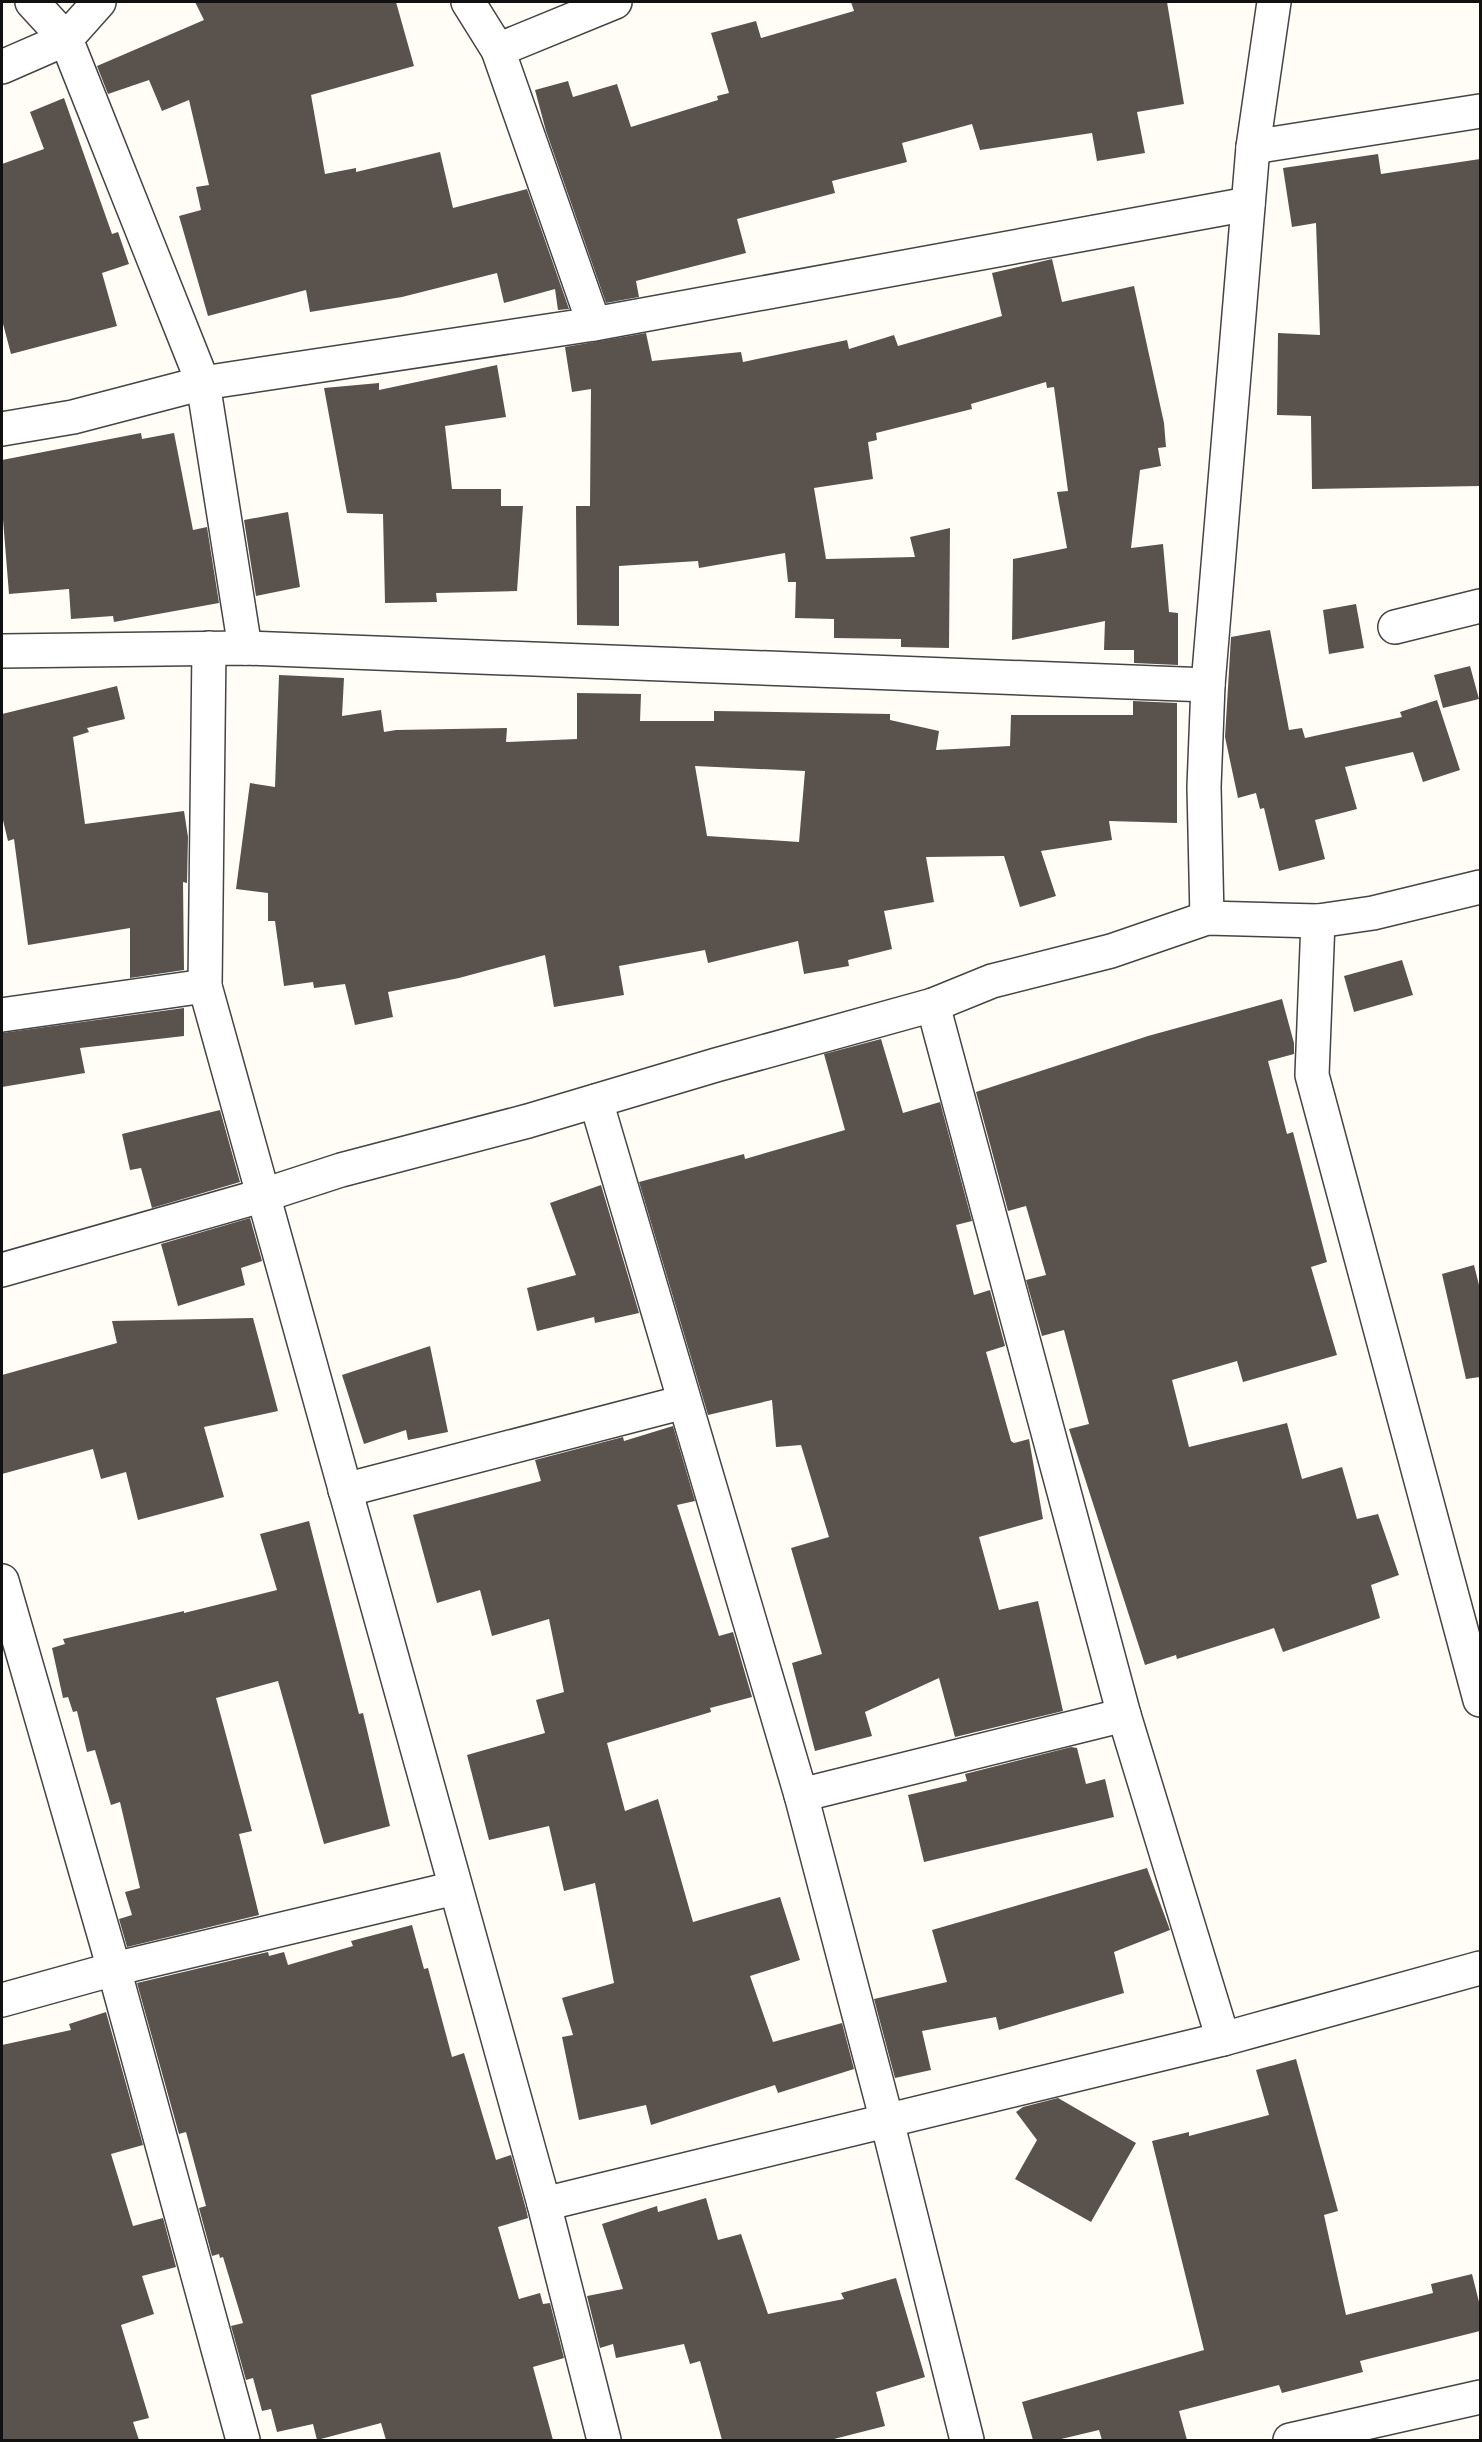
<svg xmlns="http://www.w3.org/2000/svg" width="1482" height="2442" viewBox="0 0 1482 2442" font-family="Lora,serif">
  <rect width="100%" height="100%" fill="#fffdf5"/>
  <!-- building -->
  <g fill="#5a524d" fill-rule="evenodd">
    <path d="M195,2H396L414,66L311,95L325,174L356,168V172L440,152L453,208L527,189L569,309L558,310L555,289L504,303L497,273L402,297L310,312L306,290L208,316L179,216L201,210L196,187L209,185L189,100L162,111L149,80L108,94L97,66L204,20Z"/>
    <path d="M851,2H1167L1184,104L1137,112L1145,153L1097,161L1092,133L980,150L972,124L902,143L907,162L832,181L835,193L737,219L746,253L636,281L639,297L606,303L546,131L535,90L568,81L573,97L617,84L631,127L718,100L717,96L729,93L711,33L756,21L761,38L854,11Z"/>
    <path d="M64,98L112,234L118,232L129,264L102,273L117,326L11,354L2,320V164L44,149L30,112Z"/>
    <path d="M1378,154L1381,174L1480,159V486L1312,489L1311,416L1277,415L1278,333L1320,335L1316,223L1292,227L1283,168Z"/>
    <path d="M1052,259L1062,302L1134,286L1164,423L1166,447L1158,448L1161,466L1140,470L1131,548L1163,544L1169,612L1178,613V665L1134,663V650H1104L1105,621L1012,640L1013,559L1067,548L1057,492L1068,491L1054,387L1047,388L1046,382L971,404L972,409L876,433L877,440L868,442L873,479L814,488L826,559L915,557L910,537L950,528L949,648L901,647V639L834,638V619L795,618L796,582H788L785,553L699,568L698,561L619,566V626L577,625L576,506H590L591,389L572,392L565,347L646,333L652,361L741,352L743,362L847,340L849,349L894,335L898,346L1002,316L992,273Z"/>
    <path d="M497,365L506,417L445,426L452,489H501V506H523L517,591L436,593L437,602L385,603L383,514L347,513L324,388L379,383V390Z"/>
    <path d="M141,433L142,439L174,433L193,530L207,527L219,603L114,622L113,616L71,619L69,589L9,594L2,507V460Z"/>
    <path d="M288,512L300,587L256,596L244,520Z"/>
    <path d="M1356,604L1364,648L1329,654L1323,610Z"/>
    <path d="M1270,630L1289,730L1302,728L1305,738L1402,717L1400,712L1437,700L1460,770L1423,782L1413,752L1345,767L1357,809L1315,820L1325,859L1279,871L1264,808L1260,809L1256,793L1238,798L1225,737L1231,637Z"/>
    <path d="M1470,666L1479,699L1443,708L1434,675Z"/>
    <path d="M279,675L344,678L342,716L381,710L384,732L396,730L507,728L506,742L577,739V693L641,694L640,721H714V711L890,714V720L939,731L936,750L1010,746L1011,715H1133V701L1177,703V823L1109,821L1112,840L1041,851L1056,896L1020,907L1004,856L926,857L934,902L884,911L892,949L848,960L849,966L804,974L798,941L708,963L705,950L619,966L624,995L554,1007L545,955L459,978L388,992L393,1017L355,1025L345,984L314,988L313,982L284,986L275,921H268V893L236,889L250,783L275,787ZM695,766L805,771L799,842L707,836Z"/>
    <path d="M117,686L125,719L87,728L89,732L73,737L85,824L184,811L188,837L187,883L183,882L184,970L130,978V928L28,945L14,839L8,841L2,816V714Z"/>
    <path d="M1402,960L1413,995L1354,1012L1344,976Z"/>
    <path d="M1282,999L1294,1043V1054L1268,1061L1287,1134L1293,1132L1327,1262L1311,1267L1337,1355L1243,1382L1237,1361L1172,1380L1189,1447L1287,1423L1302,1479L1342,1467L1357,1519L1378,1514L1399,1575L1371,1585L1380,1618L1283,1652L1274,1628L1177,1659L1176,1655L1145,1665L1069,1429L1089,1424L1064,1330L1042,1336L1026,1280L1046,1275L1026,1206L1008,1211L976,1092L1148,1036Z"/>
    <path d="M184,1008V1036L80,1048L85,1073L2,1087V1033Z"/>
    <path d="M881,1039L903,1113L940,1102L972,1221L956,1225L974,1295L990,1290L1005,1346L986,1352L1011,1441L1014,1443L1029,1439L1043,1519L979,1537L999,1610L1038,1601L1063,1711L955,1737L939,1678L865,1712L872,1736L815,1751L792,1663L822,1654L791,1548L829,1537L801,1445L776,1447L772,1400L708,1415L639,1182L744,1154L745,1159L845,1130L824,1054Z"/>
    <path d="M220,1110L240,1182L152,1208L141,1168L130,1170L122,1134Z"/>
    <path d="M601,1185L639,1313L595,1323L594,1317L537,1331L527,1288L576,1275L550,1203Z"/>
    <path d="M250,1218L262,1261L241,1268L245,1285L178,1306L161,1244Z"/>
    <path d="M1474,1265L1480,1289V1377L1466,1379L1442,1274Z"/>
    <path d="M253,1318L278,1411L204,1427L224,1497L138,1520L126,1472L101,1479L93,1449L2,1474V1375L117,1343L112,1321Z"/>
    <path d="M430,1346L448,1432L408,1440L406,1430L364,1444L342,1375Z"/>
    <path d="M673,1426L695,1501L677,1505L719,1636L733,1632L752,1697L710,1708L711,1712L607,1743L625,1811L658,1799L693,1922L780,1897L800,1960L750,1976L773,2042L842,2023L854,2069L778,2093L775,2085L651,2125L646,2105L579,2120L562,2037L573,2035L562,1998L614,1983L595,1883L564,1891L549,1826L489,1840L467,1755L545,1733L536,1700L564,1692L549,1619L492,1636L480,1590L437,1603L413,1515L541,1481L535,1460L623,1437L624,1441Z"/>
    <path d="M309,1521L359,1714L363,1713L390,1826L324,1844L278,1681L216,1698L252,1831L239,1834L259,1915L127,1947L119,1919L132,1915L125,1892L140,1888L120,1802L111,1805L95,1750L87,1752L77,1711L73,1712L68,1697L63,1698L52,1648L65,1644L63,1639L184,1611V1613L277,1590L260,1534Z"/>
    <path d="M1071,1747L1077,1748L1086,1784L1105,1779L1114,1817L924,1862L908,1795L967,1781L965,1774Z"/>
    <path d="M1147,1868L1170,1930L1114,1952L1124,1993L999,2030L996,2017L922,2031L931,2070L895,2078L874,1999L947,1982L932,1930Z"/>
    <path d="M412,1925L424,1969L428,1968L452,2057L464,2053L496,2160L511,2155L526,2209L528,2218L498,2227L519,2299L540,2293L543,2304L550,2303L564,2358L533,2367L553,2440H386L381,2423L317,2440L313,2424L277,2432L271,2409L262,2411L253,2378L246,2380L231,2326L243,2323L223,2257L220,2258L219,2254L212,2256L199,2208L206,2206L186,2132L179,2134L137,1983L268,1952L269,1956L284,1952L288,1965L353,1946L351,1941Z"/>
    <path d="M106,2012L143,2145L111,2154L133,2226L163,2218L176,2267L142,2276L154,2314L121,2325L149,2418L133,2422L139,2440H2V2045L71,2030L69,2024Z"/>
    <path d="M1296,2059L1338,2211L1324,2215L1346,2315L1433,2293L1431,2284L1472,2274L1480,2306V2331L1360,2361L1363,2372L1282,2393L1279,2385L1179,2411L1187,2440H1102L1099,2430L1057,2440H1033L1022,2402L1204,2350L1152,2141L1189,2132V2136L1269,2115L1256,2070Z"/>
    <path d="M1058,2098L1136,2143L1091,2222L1015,2179L1037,2140L1016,2112L1023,2107Z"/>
    <path d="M706,2198L718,2240L741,2234L768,2314L844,2299L841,2293L896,2278L925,2377L876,2392L885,2426L830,2440H722L700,2361L690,2364L684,2344L616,2358L613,2344L600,2348L587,2296L623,2289L602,2224L657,2206L658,2212Z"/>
  </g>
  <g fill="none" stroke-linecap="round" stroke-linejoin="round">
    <defs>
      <g id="minor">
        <path d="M32,2L66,39L203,383L245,648"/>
        <path d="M468,2L498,50L594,324"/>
        <path d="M498,50L615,2"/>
        <path d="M2,67L66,39L99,2"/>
        <path d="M1253,147L1480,111"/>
        <path d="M2,429L73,417L203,383L594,324L1248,204"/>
        <path d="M1395,627L1480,606"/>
        <path d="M209,648L205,986L544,2204L604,2440"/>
        <path d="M2,651L245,648L1208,685"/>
        <path d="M1207,918L1204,787L1208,685L1253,147L1274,2"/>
        <path d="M1318,921L1312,1075L1480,1700"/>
        <path d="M933,1005L1124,1715L1223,2039"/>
        <path d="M2,1015L205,986"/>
        <path d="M596,1101L801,1795L887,2121L967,2440"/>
        <path d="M2,1270L264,1195L341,1170L528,1121L716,1065L933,1005L992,981L1111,951L1207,918L1318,921L1373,913L1480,887"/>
        <path d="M345,1490L684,1402"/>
        <path d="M2,1581L114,1969L243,2440"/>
        <path d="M801,1795L1124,1715"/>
        <path d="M2,2000L114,1969L455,1888"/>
        <path d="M544,2204L1223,2039L1480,1968"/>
        <path d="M1290,2440L1480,2397"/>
      </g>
    </defs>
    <!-- minor casing -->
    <use href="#minor" stroke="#444" stroke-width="36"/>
    <!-- minor -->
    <use href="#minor" stroke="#fff" stroke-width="33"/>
  </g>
  <!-- border -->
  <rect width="1482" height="2442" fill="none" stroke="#111111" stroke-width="6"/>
</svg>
